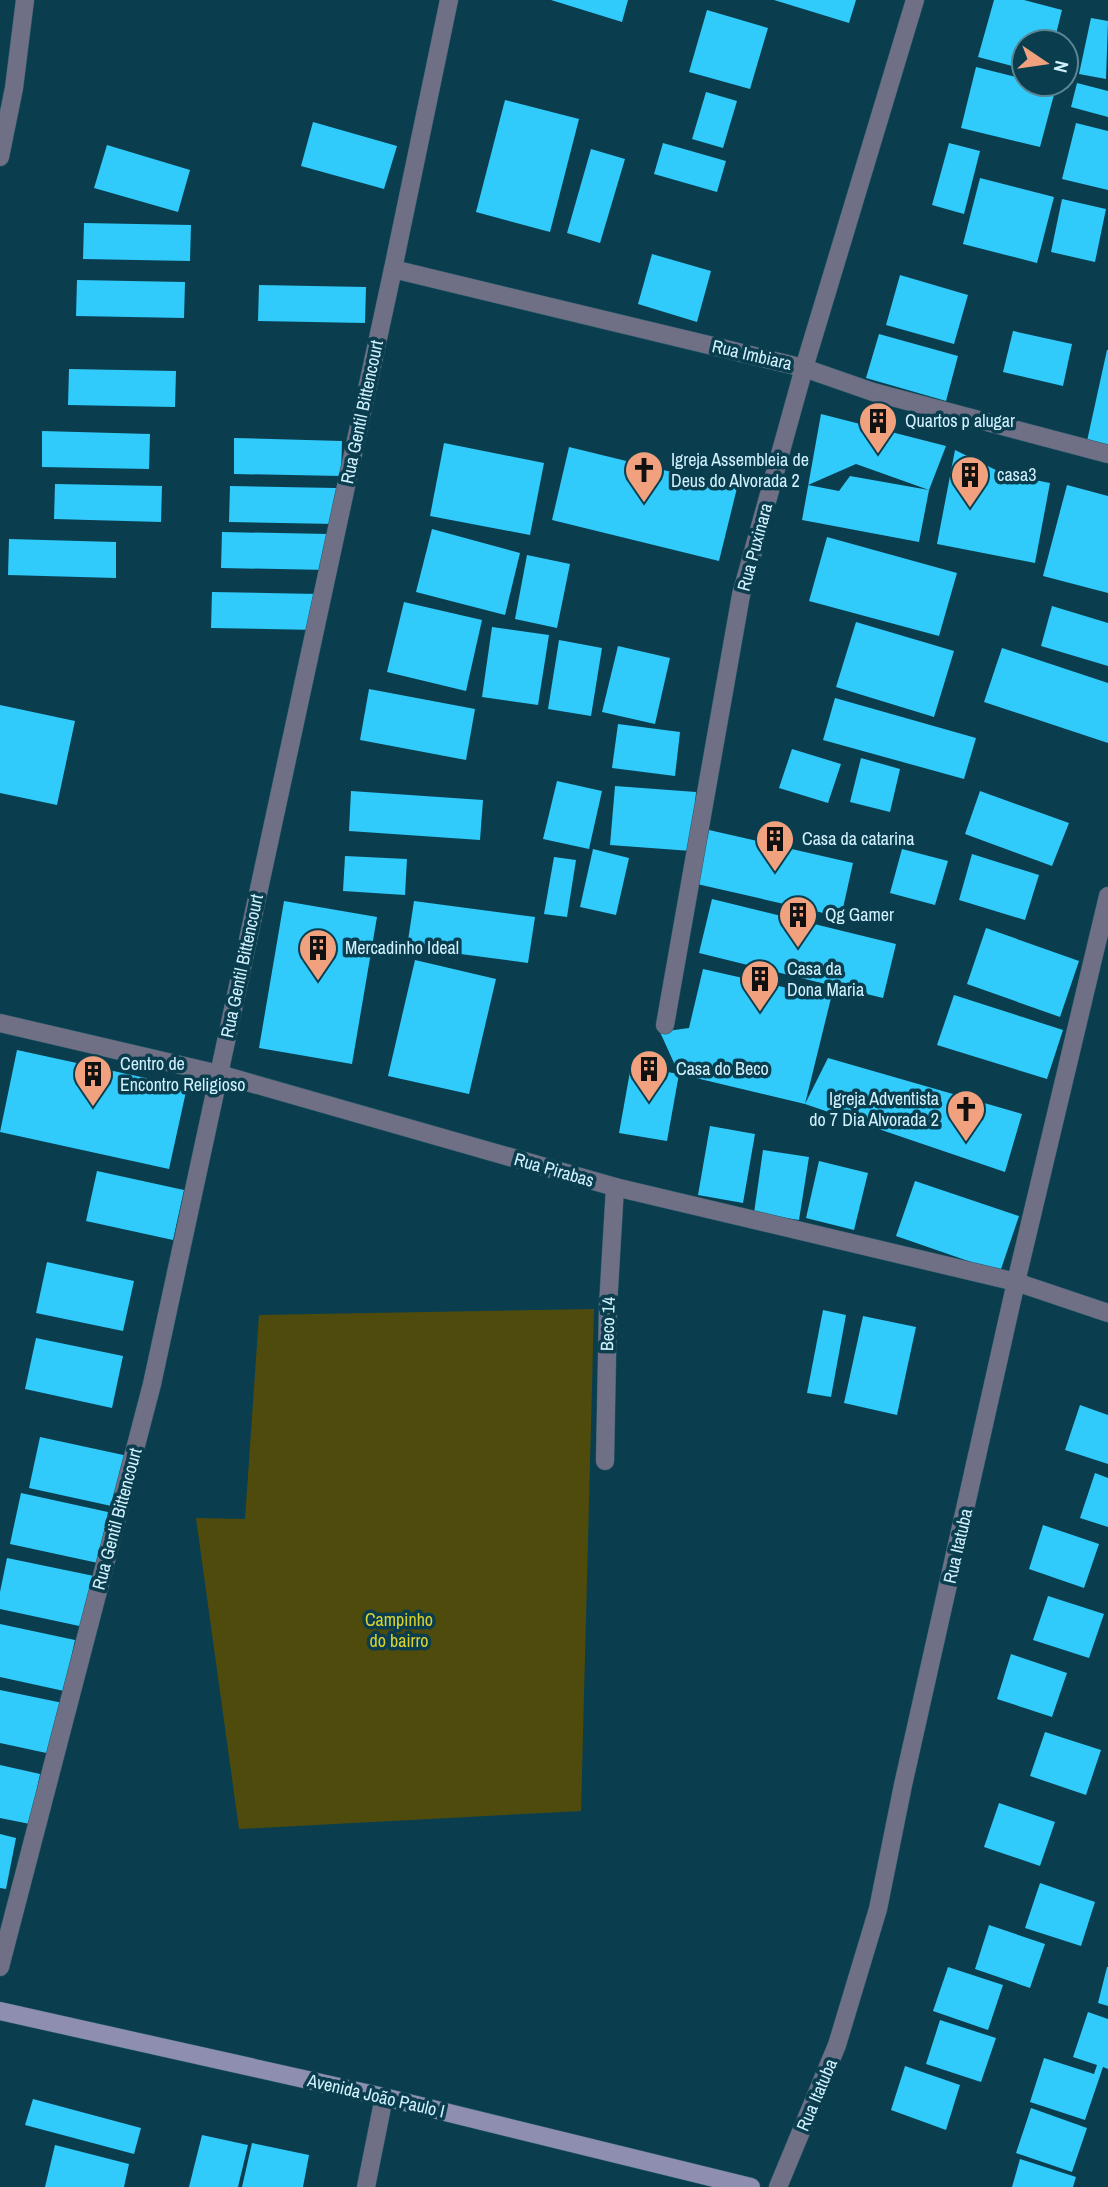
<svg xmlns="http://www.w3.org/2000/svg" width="1108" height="2187" viewBox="0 0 1108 2187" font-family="'Archivo Narrow',sans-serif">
  <rect width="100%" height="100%" fill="#0a3e4e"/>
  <!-- green -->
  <path fill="#4f4b0c" d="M594,1309L581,1811L239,1829L196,1518L245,1519L259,1315Z"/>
  <!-- building -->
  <g fill="#30cafb" fill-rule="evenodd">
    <path d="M551,0H628L622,22Z"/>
    <path d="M774,0H856L849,23Z"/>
    <path d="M994,0H1024L1062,10L1054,42H1024V69L978,57Z"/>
    <path d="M707,10L768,28L750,89L689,72Z"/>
    <path d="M1091,18L1108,21L1106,79L1079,74Z"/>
    <path d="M976,67L1024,79V84H1045L1056,87L1040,147L961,128Z"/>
    <path d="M1077,83L1108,91V117L1071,107Z"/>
    <path d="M706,92L737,101L723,148L692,139Z"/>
    <path d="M505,100L579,119L550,232L476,212Z"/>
    <path d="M313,122L397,146L384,189L301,166Z"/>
    <path d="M1076,123L1108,131V190L1062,179Z"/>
    <path d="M663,143L726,161L717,192L654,174Z"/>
    <path d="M949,143L980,151L964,214L932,205Z"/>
    <path d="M107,145L190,170L178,212L94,188Z"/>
    <path d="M591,149L625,159L600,243L567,233Z"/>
    <path d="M980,178L1054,197L1037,263L963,244Z"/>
    <path d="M1062,199L1106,209L1095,262L1051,252Z"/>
    <path d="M84,223L191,225L190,261L83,259Z"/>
    <path d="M652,254L711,271L697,322L638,304Z"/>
    <path d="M900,275L968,295L954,344L886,325Z"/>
    <path d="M77,280L185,282L184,318L76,316Z"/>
    <path d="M259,285L366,287L365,323L258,321Z"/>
    <path d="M1013,331L1072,344L1063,386L1003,372Z"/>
    <path d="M879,334L958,356L946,401L866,378Z"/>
    <path d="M1107,350H1108V445L1087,441Z"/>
    <path d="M69,369L176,371L175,407L68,405Z"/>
    <path d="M821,414L946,446L929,490L919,542L802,520ZM856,464L929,490L850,476L839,491L808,485Z"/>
    <path d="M42,431L150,434L149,469L42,467Z"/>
    <path d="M234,438L342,441L341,476L234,474Z"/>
    <path d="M444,443L544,463L530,535L430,516Z"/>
    <path d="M569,447L737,488L719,561L552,520Z"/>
    <path d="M955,450L1004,474L1050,483L1035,563L937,544Z"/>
    <path d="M55,484L162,486L161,522L54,519Z"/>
    <path d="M1067,485L1108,496V593L1043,576Z"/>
    <path d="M230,486L336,488V524L229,522Z"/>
    <path d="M432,529L520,553L505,615L416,592Z"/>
    <path d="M222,532L329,534L328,570L221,568Z"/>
    <path d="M827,537L957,573L939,636L809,601Z"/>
    <path d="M9,539L116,542V578L8,575Z"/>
    <path d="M527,555L570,564L557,628L515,619Z"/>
    <path d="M212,592L318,594L317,630L211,628Z"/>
    <path d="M404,602L482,620L466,691L387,672Z"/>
    <path d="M1052,606L1108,623V666L1041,646Z"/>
    <path d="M856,622L954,651L934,717L836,687Z"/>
    <path d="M492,627L549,635L538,705L482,697Z"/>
    <path d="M559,640L602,648L591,716L548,709Z"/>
    <path d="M618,646L670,658L655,724L602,712Z"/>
    <path d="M1002,648L1108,683V743L984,702Z"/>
    <path d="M369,689L475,709L466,760L360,740Z"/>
    <path d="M835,698L976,738L964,779L823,740Z"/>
    <path d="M0,705L75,721L57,805L0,793Z"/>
    <path d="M618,724L680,732L675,776L612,768Z"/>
    <path d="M792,749L841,764L828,803L779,788Z"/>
    <path d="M861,758L900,769L890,812L850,802Z"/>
    <path d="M557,781L602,791L589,849L543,839Z"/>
    <path d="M615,786L696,792L691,851L610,845Z"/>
    <path d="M351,791L483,800L480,840L349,831Z"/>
    <path d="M980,791L1069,823L1052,866L965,834Z"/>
    <path d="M709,830L853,863L841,917L697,884Z"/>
    <path d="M593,849L629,858L616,915L580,907Z"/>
    <path d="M902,849L948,861L935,905L890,893Z"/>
    <path d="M972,854L1039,875L1025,920L959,900Z"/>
    <path d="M345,856L407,859L405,895L343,891Z"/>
    <path d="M554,857L576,860L567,917L544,914Z"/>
    <path d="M712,899L896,944L883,998L699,953Z"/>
    <path d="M284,901L377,917L352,1064L259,1048Z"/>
    <path d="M414,901L535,917L528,963L407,947Z"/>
    <path d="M986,928L1079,961L1060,1017L967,984Z"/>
    <path d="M415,960L496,979L469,1094L388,1076Z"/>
    <path d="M703,969L831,998L805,1104L828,1058L1022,1114L1005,1172L805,1104L679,1074L660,1032L689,1028Z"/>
    <path d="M954,995L1063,1030L1047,1079L937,1045Z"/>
    <path d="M17,1050L187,1087L169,1169L0,1132Z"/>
    <path d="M631,1066L679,1074L667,1141L619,1133Z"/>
    <path d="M710,1126L755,1134L743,1203L698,1195Z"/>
    <path d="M763,1150L809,1157L799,1220L754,1213Z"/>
    <path d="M819,1161L868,1173L854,1230L806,1218Z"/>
    <path d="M97,1171L184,1190L173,1240L86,1221Z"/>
    <path d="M915,1181L1019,1216L1000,1272L896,1236Z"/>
    <path d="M47,1262L134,1281L123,1331L36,1313Z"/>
    <path d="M823,1310L846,1315L831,1397L807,1393Z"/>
    <path d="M863,1316L916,1327L897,1415L844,1403Z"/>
    <path d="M36,1338L123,1356L112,1408L25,1389Z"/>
    <path d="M1080,1405L1108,1415V1464L1065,1450Z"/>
    <path d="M40,1437L128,1456L116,1507L29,1488Z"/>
    <path d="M1095,1473L1108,1478V1527L1080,1518Z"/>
    <path d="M21,1493L108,1512L98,1563L10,1544Z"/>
    <path d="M1043,1525L1099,1544L1084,1588L1029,1569Z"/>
    <path d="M7,1558L94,1576L84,1627L0,1609V1592Z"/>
    <path d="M1048,1596L1104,1614L1089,1658L1033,1640Z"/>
    <path d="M0,1624L75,1640L64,1691L0,1677Z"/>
    <path d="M1011,1654L1067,1673L1052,1717L997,1699Z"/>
    <path d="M0,1690L63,1703L51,1754L0,1743Z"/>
    <path d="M1045,1732L1101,1750L1086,1795L1030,1776Z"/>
    <path d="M0,1765L40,1774L30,1824L0,1818Z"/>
    <path d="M999,1803L1055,1822L1040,1866L984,1847Z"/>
    <path d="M0,1834L16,1838L6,1889L0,1888Z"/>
    <path d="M1040,1883L1095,1902L1081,1946L1025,1928Z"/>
    <path d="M989,1925L1045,1944L1030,1988L975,1969Z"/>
    <path d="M948,1967L1003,1985L988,2030L933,2011Z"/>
    <path d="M1107,1967H1108V2006L1098,2003Z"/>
    <path d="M1088,2012L1108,2019V2069L1103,2067L1085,2120L1030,2102L1044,2058L1094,2074L1097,2065L1073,2057Z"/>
    <path d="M940,2020L996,2038L981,2082L926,2064Z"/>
    <path d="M905,2066L960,2085L946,2130L891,2110Z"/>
    <path d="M33,2099L141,2128L134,2154L25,2125Z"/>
    <path d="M1031,2108L1087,2128L1072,2172L1016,2153Z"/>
    <path d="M202,2135L248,2145L238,2187H189Z"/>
    <path d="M252,2143L309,2155L303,2187H242Z"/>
    <path d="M55,2145L129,2164L124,2187H45Z"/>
    <path d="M1020,2159L1076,2177L1073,2187H1012Z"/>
  </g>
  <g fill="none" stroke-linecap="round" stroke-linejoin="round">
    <defs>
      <g id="street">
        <path d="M0,157L14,88L25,0"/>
        <path d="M393,269L804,368L873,392L1108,454"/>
        <path d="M0,1023L219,1074L615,1187L1016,1282L1108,1313"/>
        <path d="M665,1025L741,595L804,368L915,0"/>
        <path d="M605,1461L608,1306L615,1187"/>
        <path d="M0,1967L152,1384L393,269L449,0"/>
        <path d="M366,2187L384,2097"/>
        <path d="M778,2187L837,2045L878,1909L903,1785L1016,1282L1108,896"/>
      </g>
      <path id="secondary" d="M0,2011L384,2097L751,2187"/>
    </defs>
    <!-- street casing -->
    <use href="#street" stroke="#2a5b6a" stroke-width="19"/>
    <!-- secondary casing -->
    <use href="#secondary" stroke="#2a5b6a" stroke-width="19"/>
    <!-- street -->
    <use href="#street" stroke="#6f6f85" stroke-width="18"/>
    <!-- secondary -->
    <use href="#secondary" stroke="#8e8eb0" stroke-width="18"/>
  </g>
  <!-- icons -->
  <defs>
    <symbol id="building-pin" viewBox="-11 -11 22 30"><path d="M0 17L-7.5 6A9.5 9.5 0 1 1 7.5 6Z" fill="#f1a17d" stroke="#0a3e4e"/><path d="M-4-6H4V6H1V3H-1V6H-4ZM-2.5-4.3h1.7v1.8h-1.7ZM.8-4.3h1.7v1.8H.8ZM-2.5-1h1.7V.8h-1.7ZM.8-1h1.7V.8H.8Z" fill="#111"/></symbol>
    <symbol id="church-pin" viewBox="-11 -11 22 30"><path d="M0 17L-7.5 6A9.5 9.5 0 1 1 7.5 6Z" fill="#f1a17d" stroke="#0a3e4e"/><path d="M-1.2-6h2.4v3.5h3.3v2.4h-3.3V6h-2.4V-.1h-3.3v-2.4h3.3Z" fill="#111"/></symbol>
  </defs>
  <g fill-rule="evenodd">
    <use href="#building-pin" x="856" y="399" width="44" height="60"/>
    <use href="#church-pin" x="622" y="448" width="44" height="60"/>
    <use href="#building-pin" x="948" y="453" width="44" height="60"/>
    <use href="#building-pin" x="753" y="817" width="44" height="60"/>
    <use href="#building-pin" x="776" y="893" width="44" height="60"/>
    <use href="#building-pin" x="296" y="926" width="44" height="60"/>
    <use href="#building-pin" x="738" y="957" width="44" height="60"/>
    <use href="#building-pin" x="627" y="1047" width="44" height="60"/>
    <use href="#building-pin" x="71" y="1052" width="44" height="60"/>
    <use href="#church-pin" x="944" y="1087" width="44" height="60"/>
  </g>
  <g text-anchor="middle" stroke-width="7" stroke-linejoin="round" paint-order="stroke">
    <!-- street labels -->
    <g font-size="18" fill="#d2f1fe" stroke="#0a3e4e">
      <text transform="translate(752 355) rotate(13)" y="6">Rua Imbiara</text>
      <text transform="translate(362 412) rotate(-78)" y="6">Rua Gentil Bittencourt</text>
      <text transform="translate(755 547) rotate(-75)" y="6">Rua Puxinara</text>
      <text transform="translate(242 966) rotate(-78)" y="6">Rua Gentil Bittencourt</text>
      <text transform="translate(554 1170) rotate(16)" y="6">Rua Pirabas</text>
      <text transform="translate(608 1324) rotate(-88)" y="6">Beco 14</text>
      <text transform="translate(117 1519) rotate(-75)" y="6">Rua Gentil Bittencourt</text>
      <text transform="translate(958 1546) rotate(-77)" y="6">Rua Itatuba</text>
      <text transform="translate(817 2095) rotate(-67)" y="6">Rua Itatuba</text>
      <text transform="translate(376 2096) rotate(13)" y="6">Avenida João Paulo I</text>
    </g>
    <!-- poi labels -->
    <g font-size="18" fill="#d2f1fe" stroke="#0a3e4e" text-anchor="start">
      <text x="905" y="427">Quartos p alugar</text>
      <text x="671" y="466">Igreja Assembleia de<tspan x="671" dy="21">Deus do Alvorada 2</tspan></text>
      <text x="997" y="481">casa3</text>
      <text x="802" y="845">Casa da catarina</text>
      <text x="825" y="921">Qg Gamer</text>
      <text x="345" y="954">Mercadinho Ideal</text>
      <text x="787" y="975">Casa da<tspan x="787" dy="21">Dona Maria</tspan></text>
      <text x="120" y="1070">Centro de<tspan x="120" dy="21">Encontro Religioso</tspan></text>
      <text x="676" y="1075">Casa do Beco</text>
      <text x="939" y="1105" text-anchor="end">Igreja Adventista<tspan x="939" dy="21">do 7 Dia Alvorada 2</tspan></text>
    </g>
    <!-- park labels -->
    <g font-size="18" fill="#ddd22d" stroke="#0a3e4e">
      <text x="399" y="1626">Campinho<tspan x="399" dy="21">do bairro</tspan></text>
    </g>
  </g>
  <!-- north arrow -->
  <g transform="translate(1045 63) rotate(103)"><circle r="33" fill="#0a3e4e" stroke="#5a8694" stroke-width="2"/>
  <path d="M0-5L12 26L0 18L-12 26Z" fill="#f1a17d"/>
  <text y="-10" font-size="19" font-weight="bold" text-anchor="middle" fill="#d2f1fe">N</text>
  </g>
</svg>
